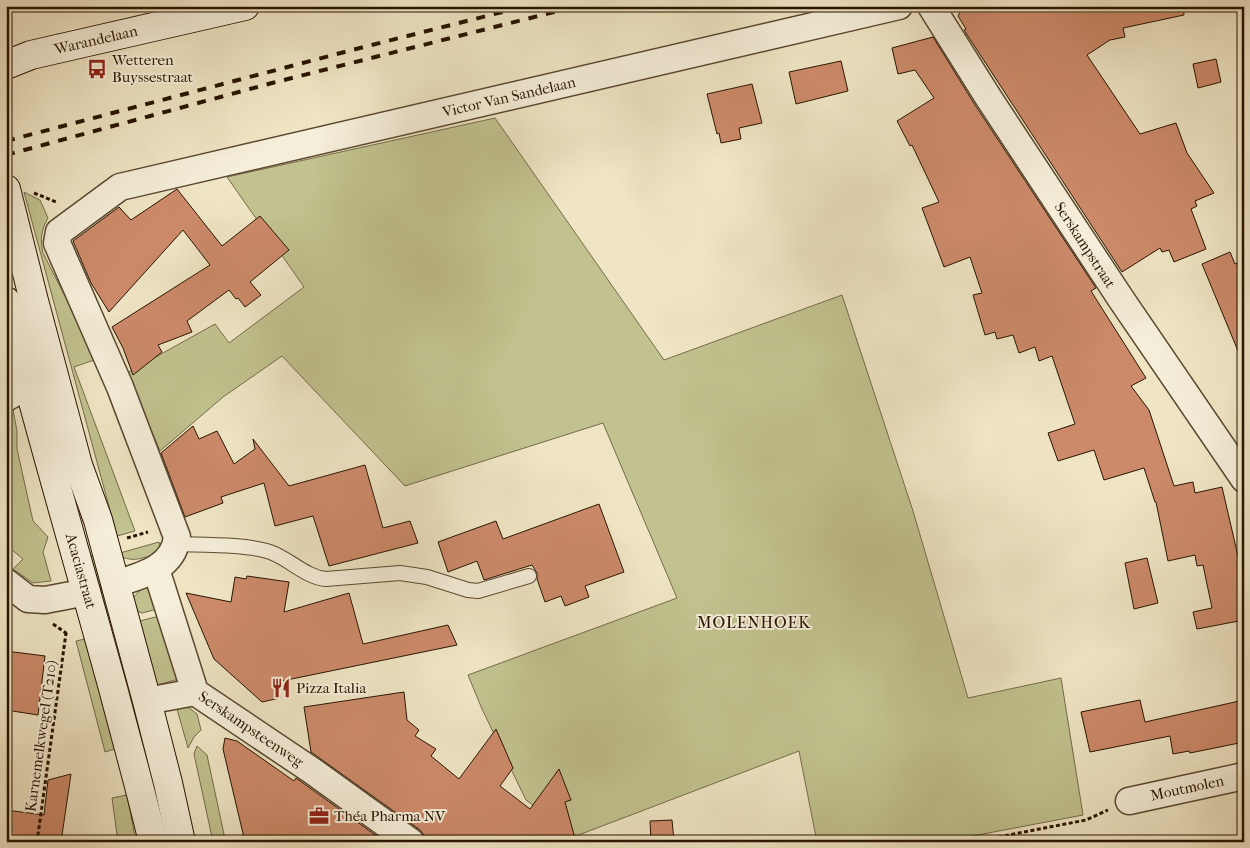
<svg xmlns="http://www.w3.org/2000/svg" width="1250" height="848" viewBox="0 0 1250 848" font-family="'IM FELL French Canon',serif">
  <rect width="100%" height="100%" fill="#efe5c4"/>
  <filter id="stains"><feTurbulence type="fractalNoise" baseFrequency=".004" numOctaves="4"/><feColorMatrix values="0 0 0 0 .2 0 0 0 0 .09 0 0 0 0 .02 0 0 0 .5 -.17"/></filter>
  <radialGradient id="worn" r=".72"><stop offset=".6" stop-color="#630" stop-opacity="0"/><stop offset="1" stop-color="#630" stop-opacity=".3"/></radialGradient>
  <!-- green -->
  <g fill="#c1c28f" stroke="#746b48">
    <path d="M495,118L664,360L842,295L913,511L968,698L1061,678L1083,815L941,842H817L799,751L576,836L526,800L482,709L468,675L677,598L603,423L405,486L282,356L223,397L160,451L127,373L215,324L229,343L304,287L227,177Z"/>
    <path d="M24,192L40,200L48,218C41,230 40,240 43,253L97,359L74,367L135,531L117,536Z"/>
    <path d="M13,410L17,431V449L33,521L48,537L43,552L51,581L33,583L13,569L23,559L6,545V415Z"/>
    <path d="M159,542L160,545L155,554C143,558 134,562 122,557L120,553Z"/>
    <path d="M84,554L100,557L116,618L100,614Z"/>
    <path d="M155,584L161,608L142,613L137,611L133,598L142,588Z"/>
    <path d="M163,615L179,679L157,685L140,621Z"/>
    <path d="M85,639L115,749L105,752L76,641Z"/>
    <path d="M188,707L197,714L201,730L194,737L188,748L177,709Z"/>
    <path d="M197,746L207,755L225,839L213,842L194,754Z"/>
    <path d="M127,795L136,842H118L112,798Z"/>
  </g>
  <!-- building -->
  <g fill="#cc8a6a" stroke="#281400">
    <path d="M969,6H1183L1184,15L1123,28L1125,37L1110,40L1087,55L1140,134L1176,123L1187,153L1214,193L1195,201L1197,206L1191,209L1206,249L1174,262L1169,250L1162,252L1160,248L1122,272L964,30L966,29L958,16L962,8Z"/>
    <path d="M933,37L975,105L1096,288L1091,291L1146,378L1131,386L1149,410L1174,486L1193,482L1195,493L1222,487L1244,582V620L1197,629L1193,612L1212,608L1203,565L1197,566L1195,555L1168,561L1156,502H1155L1144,468L1104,480L1094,450L1058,461L1048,433L1075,424L1052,356L1039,361L1035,347L1019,353L1013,335L997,339L995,332L985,335L973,295L982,293L970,257L944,267L922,208L939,202L912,145L910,146L897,121L934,98L915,70L898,74L892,48Z"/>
    <path d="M1216,59L1221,82L1198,88L1193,64Z"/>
    <path d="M841,61L848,91L796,104L789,72Z"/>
    <path d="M752,84L762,123L739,128L741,139L721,143L719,133L717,134L707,94Z"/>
    <path d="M177,189L222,246L260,216L289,250L250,282L261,295L245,307L238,298L236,299L229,290L187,321L192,332L158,345L162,352L133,375L123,348L112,327L210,265L183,230L109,312L91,283L73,241L119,207L131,220Z"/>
    <path d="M1230,252L1235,264L1244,261L1243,363L1202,264Z"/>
    <path d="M193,426L199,439L217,431L234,464L255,449L253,439L289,486L365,465L383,528L410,521L418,543L329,566L313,516L275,526L264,483L221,497L223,503L185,517L161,453Z"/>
    <path d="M599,504L624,572L585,586L589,597L565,606L561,596L545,602L537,579V573L532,565L484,580L477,561L448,572L438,542L496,521L503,539Z"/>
    <path d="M1147,558L1158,603L1134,609L1125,563Z"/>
    <path d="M247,576L289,582L284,612L349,593L363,644L448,625L457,645L277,682L280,698L262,702L214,659L186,593L231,602L235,577L246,579Z"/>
    <path d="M6,651L45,656L38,715L6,710L10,676L6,675Z"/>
    <path d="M404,692L407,720L419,730L415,736L436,749L431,756L459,779L496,729L513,768L500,786L530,809L559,769L571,800L565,802L576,842H426L424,835L420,830L311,752L304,707Z"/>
    <path d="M1140,700L1145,722L1244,700V742L1190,753L1189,751L1173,754L1170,736L1090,752L1081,712Z"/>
    <path d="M225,738L237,741L294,781L296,778L385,842H245L223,749Z"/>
    <path d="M71,774L61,842H6V810L44,815L48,780Z"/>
    <path d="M672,820L674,841L651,842L650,821Z"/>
  </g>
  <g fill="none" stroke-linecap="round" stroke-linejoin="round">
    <defs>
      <path id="service" d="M176,544C202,545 247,544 270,552C290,559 305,577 326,579L400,573L427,577L468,590L478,591L529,576"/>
      <g id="minor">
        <path d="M931,6L988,97L1121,299L1244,479"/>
        <path d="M6,398L28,385"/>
        <path d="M156,569L195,692L311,770L411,842"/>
        <path d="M6,582L28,599L45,600L87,592"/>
        <path d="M115,584C141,576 174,568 177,537L120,387L57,243L59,232L120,187L899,6"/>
        <path d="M147,701L195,692"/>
        <path d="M1129,801L1244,776"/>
      </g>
      <g id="secondary">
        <path d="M6,65L31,55L245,6"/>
        <path d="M6,189L34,301L78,465L98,520L147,701L168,783L181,842"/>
        <path d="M6,301C40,432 78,561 114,692C127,742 141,791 153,842"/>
      </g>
    </defs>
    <!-- service casing -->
    <use href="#service" stroke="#5a4831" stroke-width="16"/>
    <!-- minor casing -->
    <use href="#minor" stroke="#5a4831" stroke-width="29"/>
    <!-- secondary casing -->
    <use href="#secondary" stroke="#281400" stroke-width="30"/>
    <!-- path -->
    <g stroke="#281400" stroke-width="3" stroke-dasharray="4 2.5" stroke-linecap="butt">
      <path d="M34,193L56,202"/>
      <path d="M127,538L148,532"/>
      <path d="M53,624L66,633L68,632"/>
      <path d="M37,842L66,633"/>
      <path d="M973,842L1086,820L1108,810"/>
    </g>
    <!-- service -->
    <use href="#service" stroke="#f5eed9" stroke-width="14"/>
    <!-- minor -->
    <use href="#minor" stroke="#f5eed9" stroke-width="26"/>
    <!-- secondary -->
    <use href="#secondary" stroke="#f5eed9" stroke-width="28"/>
    <!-- rail -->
    <g stroke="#281400" stroke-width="4" stroke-dasharray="9 9" stroke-linecap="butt">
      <path d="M6,141L356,49L526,6"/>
      <path d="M6,155L272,83L578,6"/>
    </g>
  </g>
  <!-- icons -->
  <defs>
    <symbol id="bus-bare" viewBox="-9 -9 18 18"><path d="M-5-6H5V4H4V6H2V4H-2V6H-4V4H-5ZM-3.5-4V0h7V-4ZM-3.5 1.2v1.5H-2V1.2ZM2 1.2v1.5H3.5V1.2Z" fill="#8f2418" stroke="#f5eed9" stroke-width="2.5" paint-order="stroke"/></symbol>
    <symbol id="restaurant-bare" viewBox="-9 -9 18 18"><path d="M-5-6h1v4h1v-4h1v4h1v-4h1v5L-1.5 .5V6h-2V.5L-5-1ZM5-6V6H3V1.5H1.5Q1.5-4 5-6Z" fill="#8f2418" stroke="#f5eed9" stroke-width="2.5" paint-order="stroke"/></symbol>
    <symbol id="office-bare" viewBox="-9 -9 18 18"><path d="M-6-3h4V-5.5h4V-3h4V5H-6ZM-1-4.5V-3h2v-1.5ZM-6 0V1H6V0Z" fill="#8f2418" stroke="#f5eed9" stroke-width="2.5" paint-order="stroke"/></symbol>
  </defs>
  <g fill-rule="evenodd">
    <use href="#bus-bare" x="83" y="55" width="28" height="28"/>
    <use href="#restaurant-bare" x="267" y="674" width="28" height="28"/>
    <use href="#office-bare" x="305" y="802" width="28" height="28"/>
  </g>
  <g text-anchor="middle" stroke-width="4" stroke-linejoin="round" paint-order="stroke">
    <!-- street labels -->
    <g font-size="15" fill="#281400" stroke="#f5eed9">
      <text transform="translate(96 40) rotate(-13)" y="5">Warandelaan</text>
      <text transform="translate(509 97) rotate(-13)" y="5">Victor Van Sandelaan</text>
      <text transform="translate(1085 245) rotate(57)" y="5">Serskampstraat</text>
      <text transform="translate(81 571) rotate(74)" y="5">Acaciastraat</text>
      <text transform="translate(251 729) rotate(34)" y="5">Serskampsteenweg</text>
      <text transform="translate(41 736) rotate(-82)" y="5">Karnemelkwegel (T210)</text>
      <text transform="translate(1187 788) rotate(-12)" y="5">Moutmolen</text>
    </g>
    <!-- poi labels -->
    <g font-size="15" fill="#281400" stroke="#f5eed9" text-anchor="start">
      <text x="112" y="65">Wetteren<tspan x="112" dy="17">Buyssestraat</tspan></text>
      <text x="296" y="693">Pizza Italia</text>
      <text x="334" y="821">Théa Pharma NV</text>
    </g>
    <!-- neighbourhood labels -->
    <g font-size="16" letter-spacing="1" fill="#281400" stroke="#f5eed9">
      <text x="754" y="628">MOLENHOEK</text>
    </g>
  </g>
  <!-- margin -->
  <rect width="1250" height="848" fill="none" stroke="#efe5c4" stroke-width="25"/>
  <rect x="8" y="8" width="1235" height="833" fill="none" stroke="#281400" stroke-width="2.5"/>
  <rect x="12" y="12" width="1225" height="823" fill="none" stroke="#281400"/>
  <rect width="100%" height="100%" filter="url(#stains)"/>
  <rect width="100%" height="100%" fill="url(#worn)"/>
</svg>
